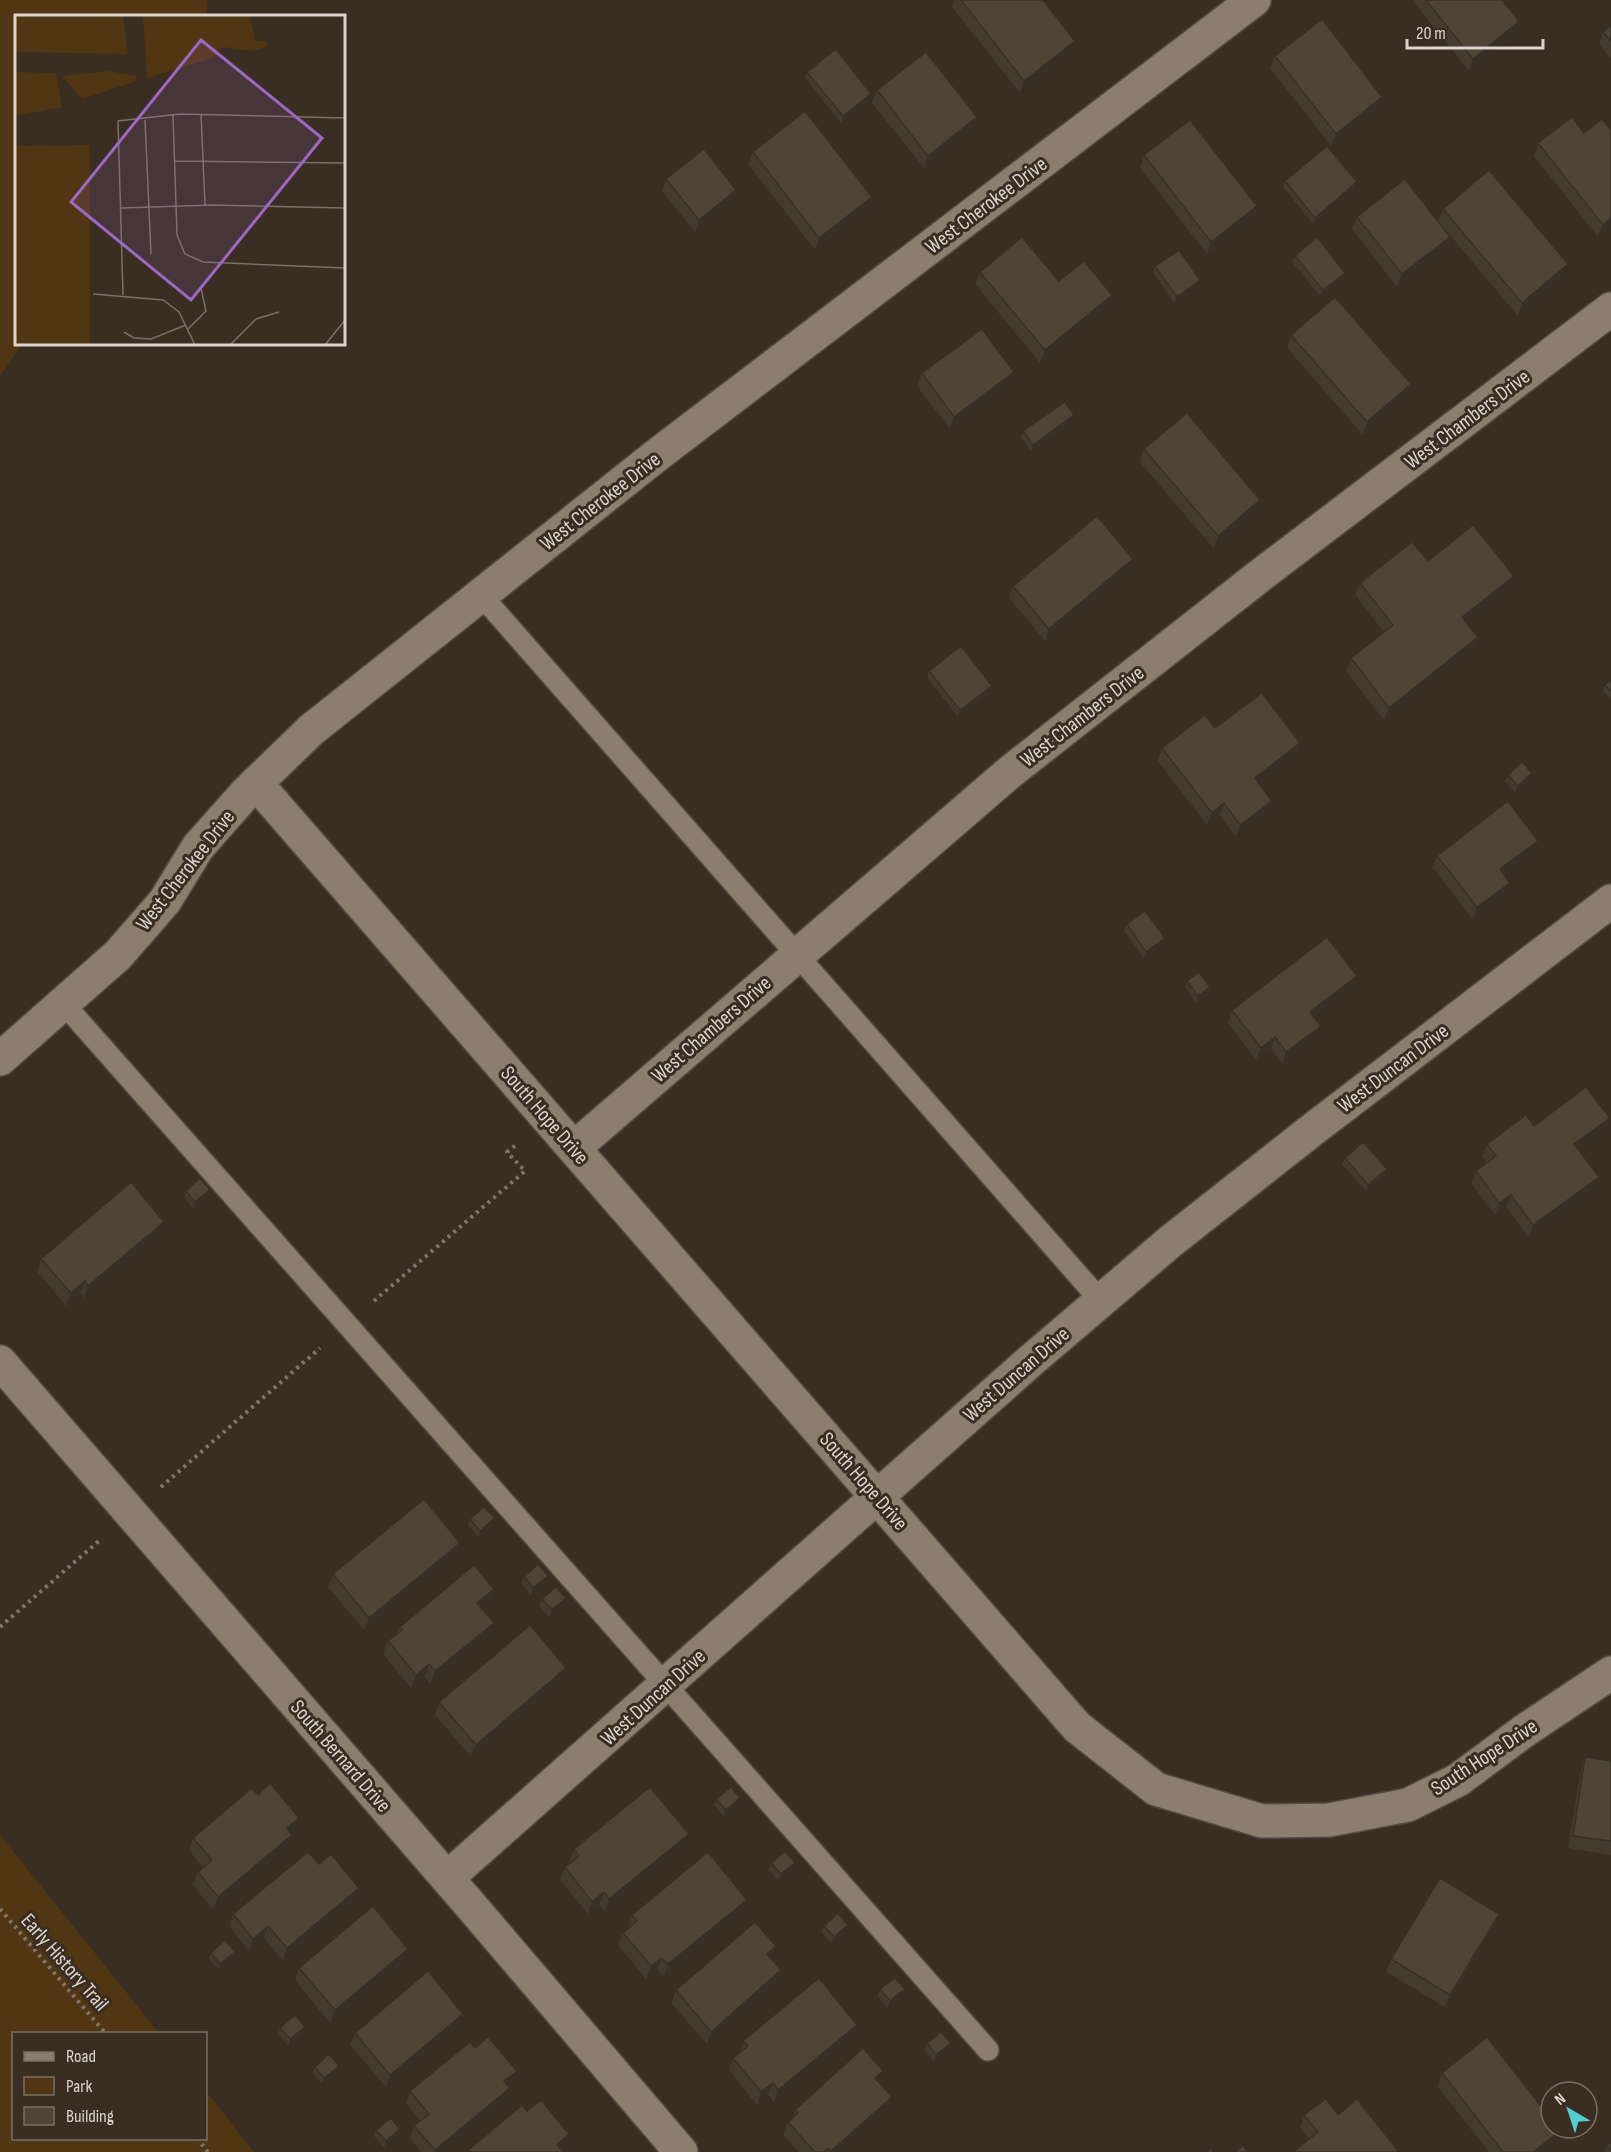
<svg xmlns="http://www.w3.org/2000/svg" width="1611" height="2152" viewBox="0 0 1611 2152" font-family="'Sofia Sans Condensed',sans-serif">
  <rect width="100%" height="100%" fill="#392e21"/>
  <!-- green -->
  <g fill="#503613">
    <path d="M0,0H208L206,16H16V344H22L0,376Z"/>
    <path d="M0,1835L159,2033L14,2034V2138H206V2091L254,2152H0Z"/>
  </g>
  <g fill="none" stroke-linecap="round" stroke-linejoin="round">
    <defs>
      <g id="service">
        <path d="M481,595L1101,1301"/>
        <path d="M64,1004L988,2050"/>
      </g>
      <g id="minor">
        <path d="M256,783L1077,1727L1156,1789L1262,1821L1329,1820L1408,1805L1458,1780L1524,1731L1611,1673"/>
        <path d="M0,1059L118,955L165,901L198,847L246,793L311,730L657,455L1254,0"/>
        <path d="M574,1148L1010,772L1262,574L1611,309"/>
        <path d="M0,1362L472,1907L681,2152"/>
        <path d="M447,1878L1028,1363L1171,1241L1312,1130L1611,901"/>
      </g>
    </defs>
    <!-- service casing -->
    <use href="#service" stroke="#554b40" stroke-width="24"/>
    <!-- minor casing -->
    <use href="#minor" stroke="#554b40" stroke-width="36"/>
    <!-- path -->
    <g stroke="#7f756a" stroke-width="4" stroke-dasharray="3 4.5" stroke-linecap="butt">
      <path d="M374,1301L525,1171L507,1152L517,1144"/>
      <path d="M161,1487L320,1348"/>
      <path d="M0,1627L101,1539"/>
      <path d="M0,1909L106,2034"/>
      <path d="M197,2138L208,2152"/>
    </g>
    <!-- service -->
    <use href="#service" stroke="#8b7e6e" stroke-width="21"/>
    <!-- minor -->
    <use href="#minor" stroke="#8b7e6e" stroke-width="33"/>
  </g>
  <!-- wall -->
  <g fill="#453a2e">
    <path d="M955,0H1043L1075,41L1070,53L1020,93L952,7Z"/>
    <path d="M1412,0H1502L1515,34L1469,71Z"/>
    <path d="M1611,25V59L1599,44L1603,32Z"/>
    <path d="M1275,56L1378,110L1331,146L1270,68Z"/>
    <path d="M807,72L871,94L869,100L841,123L805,78Z"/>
    <path d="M877,90L977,117L972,129L924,168L872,103Z"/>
    <path d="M1611,130V227L1598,237L1534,156L1538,143L1584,133Z"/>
    <path d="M753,152L872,197L868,209L815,250L748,164Z"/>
    <path d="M1144,155L1257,206L1253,219L1207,254L1140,168Z"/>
    <path d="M666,179L736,190L732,202L695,232L662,191Z"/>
    <path d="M1285,181L1355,189L1313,224L1283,187Z"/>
    <path d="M1443,209L1564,277L1518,316L1438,221Z"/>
    <path d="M1357,217L1450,237L1445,249L1397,287L1352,229Z"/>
    <path d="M1295,256L1343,279L1320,296L1292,262Z"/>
    <path d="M1155,266L1198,287L1174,303L1153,272Z"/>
    <path d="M980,272L1059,281L1107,307L1040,363L975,284Z"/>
    <path d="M1291,335L1407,396L1363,435L1287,348Z"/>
    <path d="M1014,372L1009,385L950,429L917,386L922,373Z"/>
    <path d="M1072,422L1031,451L1021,438L1023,431Z"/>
    <path d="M1144,449L1260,500L1256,512L1214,549L1140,462Z"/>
    <path d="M1129,571L1045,641L1009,598L1013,586Z"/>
    <path d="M1360,583L1509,589L1466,622L1473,650L1384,720L1346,671L1351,658L1384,632L1355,595Z"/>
    <path d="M929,671L992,686L990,693L958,717L927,677Z"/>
    <path d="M1611,680V700L1603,691L1605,685Z"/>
    <path d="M1215,728L1300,743L1295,756L1259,784L1272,801L1267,813L1236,837L1220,815L1207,825L1157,760L1162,748Z"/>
    <path d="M1508,775L1530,780L1515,793L1505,781Z"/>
    <path d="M1538,841L1533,853L1504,875L1510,883L1506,895L1473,920L1433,868L1437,856Z"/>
    <path d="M1127,924L1162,945L1143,958L1124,931Z"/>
    <path d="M1357,976L1352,988L1314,1017L1316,1038L1282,1064L1271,1049L1256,1060L1228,1023L1232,1010Z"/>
    <path d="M1187,981L1210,987L1208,994L1196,1003L1185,987Z"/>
    <path d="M1610,1118L1605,1130L1578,1150L1599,1177L1594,1190L1529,1238L1506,1207L1495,1215L1471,1183L1476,1171L1487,1163L1482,1156L1487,1144L1534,1126Z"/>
    <path d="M1345,1158L1387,1169L1385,1175L1366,1191L1342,1164Z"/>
    <path d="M210,1190L208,1196L193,1209L184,1197L186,1191Z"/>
    <path d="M164,1222L160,1234L84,1298L80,1293L66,1306L37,1271L41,1259Z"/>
    <path d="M470,1519L492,1524L478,1537L468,1525Z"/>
    <path d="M455,1555L364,1630L328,1587L333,1574Z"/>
    <path d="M548,1576L546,1582L531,1595L521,1583L524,1577Z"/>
    <path d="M494,1589L489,1601L481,1608L494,1623L489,1635L430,1684L425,1677L411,1688L383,1654L388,1641L397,1634L400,1627Z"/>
    <path d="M542,1599L564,1604L549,1617L539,1605Z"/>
    <path d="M566,1668L561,1680L471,1757L435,1715L439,1702Z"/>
    <path d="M1585,1757L1611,1761V1855L1568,1848L1581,1769Z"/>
    <path d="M258,1795L295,1830L291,1833L292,1835L288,1847L213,1910L193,1885L198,1872L203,1868L189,1850L193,1838Z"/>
    <path d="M716,1799L738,1804L724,1817L714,1805Z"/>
    <path d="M684,1847L605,1911L599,1905L588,1914L560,1880L565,1867L570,1863L569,1862L574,1849Z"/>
    <path d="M771,1863H795L793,1869L778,1881L768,1869Z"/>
    <path d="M355,1900L283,1961L264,1938L249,1951L229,1926L233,1914Z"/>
    <path d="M747,1900L742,1912L664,1977L657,1970L646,1979L618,1945L623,1933L628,1928L632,1915Z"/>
    <path d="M1499,1914L1494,1926L1445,2007L1386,1972L1391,1959Z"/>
    <path d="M824,1926L846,1931L831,1943L821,1932Z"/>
    <path d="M408,1949L404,1962L330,2023L295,1980L299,1968Z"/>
    <path d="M235,1952L233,1958L218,1970L209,1959L211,1953Z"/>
    <path d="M771,1959L781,1970L777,1983L707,2044L671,2003L676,1990Z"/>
    <path d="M880,1989L902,1995L887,2008L878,1996Z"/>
    <path d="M463,2014L459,2026L386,2087L350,2045L355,2033Z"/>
    <path d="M857,2025L853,2037L774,2102L768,2095L757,2105L729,2070L733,2058L739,2054L743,2041Z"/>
    <path d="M280,2028L302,2033L288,2046L278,2034Z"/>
    <path d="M927,2043L949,2049L934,2062L924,2050Z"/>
    <path d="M475,2048L512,2084L509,2087L506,2101L443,2152H421L410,2138L414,2126L420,2121L406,2103L410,2091Z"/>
    <path d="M339,2066L337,2072L322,2084L313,2073L315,2067Z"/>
    <path d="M883,2071L879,2082L892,2097L887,2109L839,2152H799L783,2135L788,2122L792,2119L795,2110Z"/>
    <path d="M1442,2073L1560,2131L1556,2143L1545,2152H1489L1437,2086Z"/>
    <path d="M1304,2115H1338L1309,2139L1300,2128Z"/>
    <path d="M400,2129L398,2135L384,2148L374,2136L376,2130Z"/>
    <path d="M1607,2145L1611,2152H1604Z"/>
  </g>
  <!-- shaded-wall -->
  <g fill="#383026">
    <path d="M1519,21L1515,34L1469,71L1473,59Z"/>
    <path d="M1075,41L1070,53L1020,93L1024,81Z"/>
    <path d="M871,94L869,100L841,123L843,116Z"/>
    <path d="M1382,97L1378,110L1331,146L1336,134Z"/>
    <path d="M977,117L972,129L924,168L928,156Z"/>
    <path d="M1357,182L1355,189L1313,224L1315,218Z"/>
    <path d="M736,190L732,202L695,232L699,220Z"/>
    <path d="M872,197L868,209L815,250L819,238Z"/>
    <path d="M1257,206L1253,219L1207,254L1211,242Z"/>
    <path d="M1611,218V227L1598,237L1603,225Z"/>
    <path d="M1450,237L1445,249L1397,287L1402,274Z"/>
    <path d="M1568,264L1564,277L1518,316L1522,303Z"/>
    <path d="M1345,273L1343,279L1320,296L1323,290Z"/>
    <path d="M1200,280L1198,287L1174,303L1177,297Z"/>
    <path d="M1112,295L1107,307L1040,363L1045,350Z"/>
    <path d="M1014,372L1009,385L950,429L954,417Z"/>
    <path d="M1411,384L1407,396L1363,435L1367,422Z"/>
    <path d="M1074,415L1072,422L1031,451L1033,445Z"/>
    <path d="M1260,500L1256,512L1214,549L1218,536Z"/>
    <path d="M1133,559L1129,571L1045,641L1049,629Z"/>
    <path d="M1514,576L1509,589L1458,629L1462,617Z"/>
    <path d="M1478,637L1473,650L1384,720L1389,708Z"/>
    <path d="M992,686L990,693L958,717L960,710Z"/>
    <path d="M1300,743L1295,756L1250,790L1255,778Z"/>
    <path d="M1532,773L1530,780L1515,793L1518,786Z"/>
    <path d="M1272,801L1267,813L1236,837L1240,825Z"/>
    <path d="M1224,803L1220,815L1207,825L1212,813Z"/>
    <path d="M1538,841L1533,853L1496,882L1500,869Z"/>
    <path d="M1510,883L1506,895L1473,920L1477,907Z"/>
    <path d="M1165,938L1162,945L1143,958L1146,952Z"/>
    <path d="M1357,976L1352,988L1306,1024L1310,1012Z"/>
    <path d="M1210,987L1208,994L1196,1003L1198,996Z"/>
    <path d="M1321,1026L1316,1038L1282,1064L1286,1052Z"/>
    <path d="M1275,1037L1271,1049L1256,1060L1261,1048Z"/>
    <path d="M1610,1118L1605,1130L1569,1156L1574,1144Z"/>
    <path d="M1387,1169L1385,1175L1366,1191L1368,1185Z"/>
    <path d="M1599,1177L1594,1190L1529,1238L1533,1225Z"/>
    <path d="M210,1190L208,1196L193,1209L195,1202Z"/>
    <path d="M1511,1195L1506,1207L1495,1215L1499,1203Z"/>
    <path d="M164,1222L160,1234L84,1298L88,1286Z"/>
    <path d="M85,1281L80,1293L66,1306L71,1293Z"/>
    <path d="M495,1518L492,1524L478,1537L480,1531Z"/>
    <path d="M460,1543L455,1555L364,1630L369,1618Z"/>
    <path d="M548,1576L546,1582L531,1595L533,1588Z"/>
    <path d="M494,1589L489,1601L472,1615L477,1603Z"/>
    <path d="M566,1598L564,1604L549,1617L552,1610Z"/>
    <path d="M494,1623L489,1635L430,1684L435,1671Z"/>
    <path d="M429,1664L425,1677L411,1688L416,1675Z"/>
    <path d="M566,1668L561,1680L471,1757L476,1745Z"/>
    <path d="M740,1798L738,1804L724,1817L726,1810Z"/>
    <path d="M299,1818L295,1830L283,1841L287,1828Z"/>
    <path d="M689,1834L684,1847L605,1911L609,1899Z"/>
    <path d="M292,1835L288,1847L213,1910L218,1897Z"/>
    <path d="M795,1863L793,1869L778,1881L781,1874Z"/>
    <path d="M359,1888L355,1900L283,1961L287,1948Z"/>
    <path d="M604,1892L599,1905L588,1914L592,1902Z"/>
    <path d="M747,1900L742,1912L664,1977L668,1964Z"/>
    <path d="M1499,1914L1494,1926L1445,2007L1450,1995Z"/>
    <path d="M848,1925L846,1931L831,1943L834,1937Z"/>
    <path d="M268,1926L264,1938L249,1951L253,1939Z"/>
    <path d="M776,1946L772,1959L767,1954Z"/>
    <path d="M408,1949L404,1962L330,2023L335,2010Z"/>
    <path d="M235,1952L233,1958L218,1970L220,1964Z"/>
    <path d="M662,1958L657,1970L646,1979L651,1966Z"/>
    <path d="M781,1970L777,1983L707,2044L711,2032Z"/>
    <path d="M905,1989L902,1995L887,2008L890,2001Z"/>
    <path d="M463,2014L459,2026L386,2087L390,2075Z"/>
    <path d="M857,2025L853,2037L774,2102L778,2090Z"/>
    <path d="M305,2027L302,2033L288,2046L290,2039Z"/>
    <path d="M951,2043L949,2049L934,2062L936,2055Z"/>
    <path d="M339,2066L337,2072L322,2084L324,2078Z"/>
    <path d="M517,2071L512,2084L500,2094L504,2081Z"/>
    <path d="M883,2071L878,2083L875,2078Z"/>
    <path d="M773,2083L768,2095L757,2105L761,2092Z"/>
    <path d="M510,2088L506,2101L443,2152H434L435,2150Z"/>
    <path d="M892,2097L887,2109L839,2152H830Z"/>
    <path d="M400,2129L398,2135L384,2148L386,2141Z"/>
    <path d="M1560,2131L1556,2143L1545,2152H1533Z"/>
    <path d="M569,2134L565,2147L559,2152L557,2145Z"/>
  </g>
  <!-- building -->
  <g fill="#504436" stroke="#383026" stroke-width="1.5">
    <path d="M961,0H1043L1075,41L1024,81Z"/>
    <path d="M1426,0H1502L1519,21L1473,59Z"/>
    <path d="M1322,19L1382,97L1336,134L1275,56Z"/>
    <path d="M1611,25V41L1603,32Z"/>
    <path d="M836,49L871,94L843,116L807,72Z"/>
    <path d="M926,52L977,117L928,156L877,90Z"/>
    <path d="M805,111L872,197L819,238L753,152Z"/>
    <path d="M1572,117L1584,133L1602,119L1611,130V218L1603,225L1538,143Z"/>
    <path d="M1190,120L1257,206L1211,242L1144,155Z"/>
    <path d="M1327,146L1357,182L1315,218L1285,181Z"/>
    <path d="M704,149L736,190L699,220L666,179Z"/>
    <path d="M1489,170L1568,264L1522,303L1443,209Z"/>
    <path d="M1405,179L1450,237L1402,274L1357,217Z"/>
    <path d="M1022,237L1059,281L1084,261L1112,295L1045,350L980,272Z"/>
    <path d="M1317,237L1345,273L1323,290L1295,256Z"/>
    <path d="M1179,250L1200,280L1177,297L1155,266Z"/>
    <path d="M1335,297L1411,384L1367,422L1291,335Z"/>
    <path d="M982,329L1014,372L954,417L922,373Z"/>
    <path d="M1065,402L1074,415L1033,445L1023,431Z"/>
    <path d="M1187,413L1260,500L1218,536L1144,449Z"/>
    <path d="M1097,516L1133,559L1049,629L1013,586Z"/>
    <path d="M1473,525L1514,576L1462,617L1478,637L1389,708L1351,658L1393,625L1360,583L1412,542L1428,561Z"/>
    <path d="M961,646L992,686L960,710L929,671Z"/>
    <path d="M1611,680V691L1605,685Z"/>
    <path d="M1262,693L1300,743L1255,778L1272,801L1240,825L1224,803L1212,813L1162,748L1205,715L1215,728Z"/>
    <path d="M1522,762L1532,773L1518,786L1508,775Z"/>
    <path d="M1508,801L1538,841L1500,869L1510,883L1477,907L1437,856Z"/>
    <path d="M1145,911L1165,938L1146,952L1127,924Z"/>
    <path d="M1327,937L1357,976L1310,1012L1321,1026L1286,1052L1275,1037L1261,1048L1232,1010Z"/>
    <path d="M1199,972L1210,987L1198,996L1187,981Z"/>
    <path d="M1586,1087L1610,1118L1574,1144L1599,1177L1533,1225L1511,1195L1499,1203L1476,1171L1496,1156L1487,1144L1526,1115L1534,1126Z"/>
    <path d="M1363,1142L1387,1169L1368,1185L1345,1158Z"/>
    <path d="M200,1178L210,1190L195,1202L186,1191Z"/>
    <path d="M131,1182L164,1222L88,1286L85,1281L71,1293L41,1259Z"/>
    <path d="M424,1499L460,1543L369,1618L333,1574Z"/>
    <path d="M484,1507L495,1518L480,1531L470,1519Z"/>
    <path d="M538,1564L548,1576L533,1588L524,1577Z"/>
    <path d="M474,1565L494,1589L477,1603L494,1623L435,1671L429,1664L416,1675L388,1641L402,1630L400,1627Z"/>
    <path d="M556,1587L566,1598L552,1610L542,1599Z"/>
    <path d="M530,1625L566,1668L476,1745L439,1702Z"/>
    <path d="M1585,1757L1611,1761V1841L1573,1836Z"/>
    <path d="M270,1783L299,1818L287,1828L292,1835L218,1897L198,1872L212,1860L193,1838L252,1788L258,1795Z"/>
    <path d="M650,1787L689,1834L609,1899L604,1892L592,1902L565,1867L579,1856L574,1849Z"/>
    <path d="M731,1787L740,1798L726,1810L716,1799Z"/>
    <path d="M785,1851L795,1863L781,1874L771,1863Z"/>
    <path d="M308,1852L319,1864L331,1854L359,1888L287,1948L268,1926L253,1939L233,1914Z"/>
    <path d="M708,1852L747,1900L668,1964L662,1958L651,1966L623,1933L637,1921L632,1915Z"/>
    <path d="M1440,1878L1499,1914L1450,1995L1391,1959Z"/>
    <path d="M373,1906L408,1949L335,2010L299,1968Z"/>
    <path d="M838,1913L848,1925L834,1937L824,1926Z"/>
    <path d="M755,1922L776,1946L767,1954L781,1970L711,2032L676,1990Z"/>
    <path d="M225,1940L235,1952L220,1964L211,1953Z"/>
    <path d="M428,1971L463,2014L390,2075L355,2033Z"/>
    <path d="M819,1978L857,2025L778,2090L773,2083L761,2092L733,2058L748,2046L743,2041Z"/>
    <path d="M895,1978L905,1989L890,2001L880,1989Z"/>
    <path d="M295,2015L305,2027L290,2039L280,2028Z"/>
    <path d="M941,2032L951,2043L936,2055L927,2043Z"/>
    <path d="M488,2037L517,2071L504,2081L510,2088L435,2150L414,2126L429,2114L410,2091L470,2042L475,2048Z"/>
    <path d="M1487,2037L1551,2119V2128H1558L1560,2131L1533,2152H1503L1442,2073Z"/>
    <path d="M863,2048L883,2071L875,2078L892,2097L831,2151L828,2148L824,2152H815L788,2122L798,2113L795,2110Z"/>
    <path d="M329,2054L339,2066L324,2078L315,2067Z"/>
    <path d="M1326,2099L1338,2115L1357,2099L1399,2152H1293L1318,2132L1304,2115Z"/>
    <path d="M541,2100L569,2134L557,2145L563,2151L562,2152H466L522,2105L527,2111Z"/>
    <path d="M391,2118L400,2129L386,2141L376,2130Z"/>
    <path d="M1611,2142V2151L1607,2145Z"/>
    <path d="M1243,2145L1248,2152H1235Z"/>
    <path d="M1211,2148L1214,2152H1206Z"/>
  </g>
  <g text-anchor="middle" stroke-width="6" stroke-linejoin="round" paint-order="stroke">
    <!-- street labels -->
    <g font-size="21" fill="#dcd4cc" stroke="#392e21">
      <text transform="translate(986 205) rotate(-37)" y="7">West Cherokee Drive</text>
      <text transform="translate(1467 419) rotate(-37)" y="7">West Chambers Drive</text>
      <text transform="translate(600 501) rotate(-38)" y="7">West Cherokee Drive</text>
      <text transform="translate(1082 716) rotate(-38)" y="7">West Chambers Drive</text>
      <text transform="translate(185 870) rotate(-52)" y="7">West Cherokee Drive</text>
      <text transform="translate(711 1029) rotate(-41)" y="7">West Chambers Drive</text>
      <text transform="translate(1393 1068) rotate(-37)" y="7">West Duncan Drive</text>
      <text transform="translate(545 1115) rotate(49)" y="7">South Hope Drive</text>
      <text transform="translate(1016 1374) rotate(-41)" y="7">West Duncan Drive</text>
      <text transform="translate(864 1481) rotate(49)" y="7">South Hope Drive</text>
      <text transform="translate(653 1697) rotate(-42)" y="7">West Duncan Drive</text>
      <text transform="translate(341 1756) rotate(49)" y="7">South Bernard Drive</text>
      <text transform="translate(1484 1757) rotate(-33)" y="7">South Hope Drive</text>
      <text transform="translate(65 1962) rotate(49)" y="7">Early History Trail</text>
    </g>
  </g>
  <!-- overview -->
  <g transform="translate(15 15)">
    <rect width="330" height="330" fill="#392e21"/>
    <path d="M0,0H108L113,39L0,37ZM128,0H235L240,26H251L252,32L234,36L208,32L196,44L132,63ZM94,56L121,61V66L67,84L47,61ZM0,57L41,58L47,92L0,101ZM75,130V330H0V131Z" fill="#503613"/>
    <path fill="none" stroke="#7a7065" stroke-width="1.5" d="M186,99L190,190M158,100L162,220L170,239L188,247L330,253M130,105L136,239M160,146L330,148M106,193L199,190L330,193M78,279L148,285L164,297L180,330M108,280L103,106L165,99L330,103M173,314L191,296L186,273M109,317L119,323L136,324L171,310M215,330L241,304L264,297M310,330L330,305"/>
    <path fill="#9d67c4" fill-opacity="0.15" stroke="#9d67c4" stroke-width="3" d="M186,25L307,123L176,285L56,187Z"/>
    <rect width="330" height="330" fill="none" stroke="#dcd4cc" stroke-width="3"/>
  </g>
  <!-- legend -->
  <rect x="12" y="2032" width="195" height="108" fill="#392e21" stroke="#7a7065" stroke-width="1.5"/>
  <rect x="24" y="2052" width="30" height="9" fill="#8b7e6e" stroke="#7a7065" stroke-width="1.5"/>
  <text x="66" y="2062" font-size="18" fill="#dcd4cc">Road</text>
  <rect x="24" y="2077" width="30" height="18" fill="#503613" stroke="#7a7065" stroke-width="1.5"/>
  <text x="66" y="2092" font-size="18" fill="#dcd4cc">Park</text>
  <rect x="24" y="2107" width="30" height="18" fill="#504436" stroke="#7a7065" stroke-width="1.5"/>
  <text x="66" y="2122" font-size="18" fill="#dcd4cc">Building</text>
  <!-- north arrow -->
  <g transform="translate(1569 2110) rotate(321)"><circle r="28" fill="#392e21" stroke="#7a7065" stroke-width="1.5"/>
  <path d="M0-4.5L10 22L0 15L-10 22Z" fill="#52cdd0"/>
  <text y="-9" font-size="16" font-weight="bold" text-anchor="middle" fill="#dcd4cc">N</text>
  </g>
  <!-- scale -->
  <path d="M1407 39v9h136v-9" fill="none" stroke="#dcd4cc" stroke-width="3"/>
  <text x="1416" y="39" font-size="18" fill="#dcd4cc" stroke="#392e21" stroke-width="4.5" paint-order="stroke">20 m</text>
</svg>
